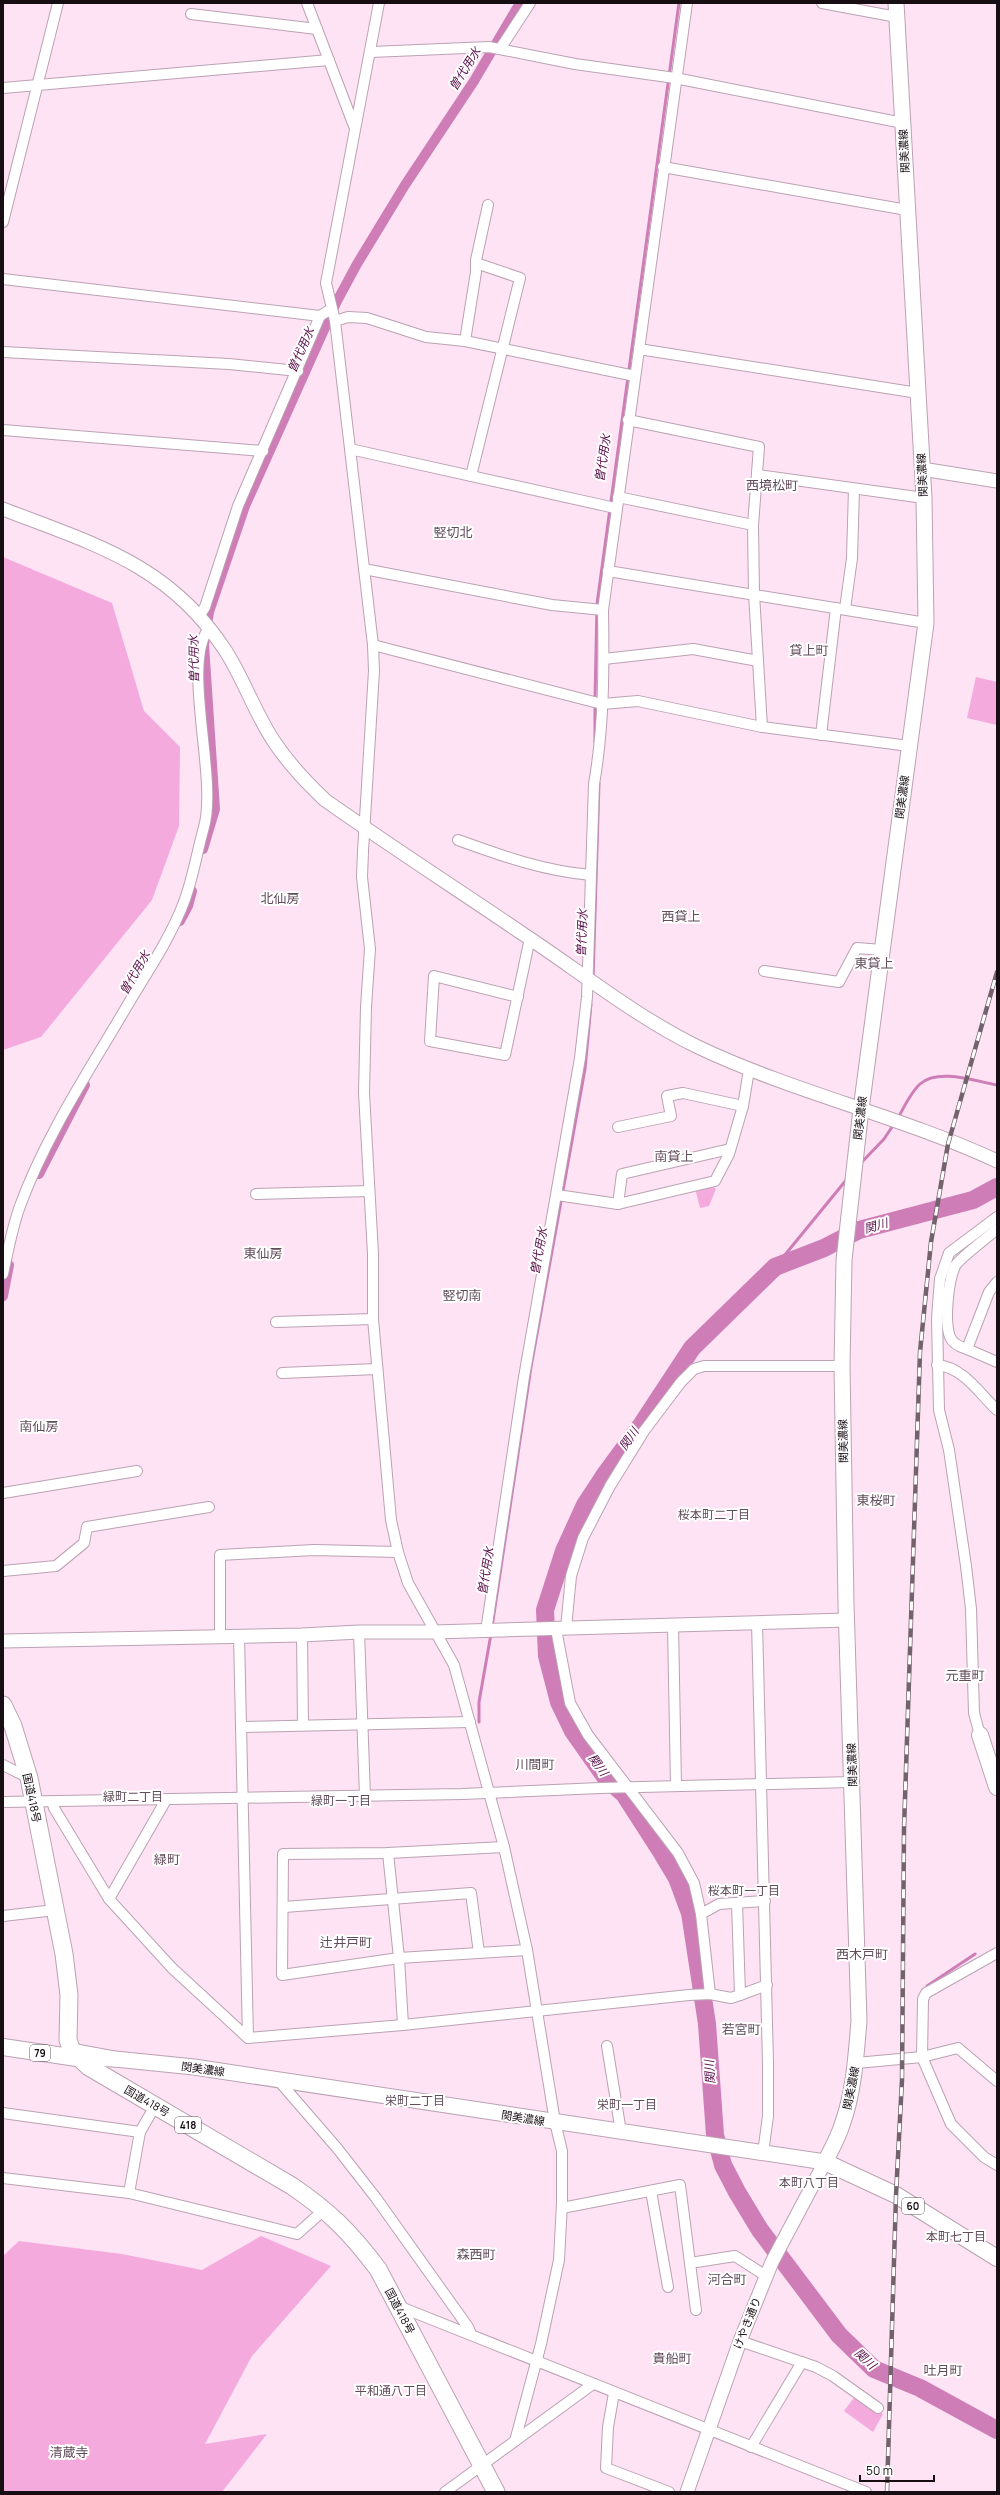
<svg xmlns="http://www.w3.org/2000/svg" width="1000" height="2495" viewBox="0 0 1000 2495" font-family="Manrope,'Noto Sans JP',sans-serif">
  <rect width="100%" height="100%" fill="#fde3f4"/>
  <!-- green -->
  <g fill="#f5aade">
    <path d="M3,557L112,603L144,711L180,747L179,826L152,900L41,1037L3,1050Z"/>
    <path d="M976,677L997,682V725L967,718Z"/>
    <path d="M709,1185L716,1189L709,1206L700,1208L695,1188Z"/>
    <path d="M261,2236L331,2266L252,2356L205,2444L267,2434L222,2492H3V2256L19,2241L122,2254L202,2270Z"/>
    <path d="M856,2395L883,2414L873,2432L844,2411Z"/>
  </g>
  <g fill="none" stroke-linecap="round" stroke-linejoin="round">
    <!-- stream -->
    <g stroke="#ce7db7" stroke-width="3">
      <path d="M595,700L597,604L679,3"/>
      <path d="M595,742V705"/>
      <path d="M593,979L599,783"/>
      <path d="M898,1118C904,1107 911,1092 920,1084C938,1068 975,1081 997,1085"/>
      <path d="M860,1164L884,1139L894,1124"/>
      <path d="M775,1267L847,1179"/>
      <path d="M492,1627L531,1367L585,1069L591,1004"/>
      <path d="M479,1722V1702L491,1634"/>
      <path d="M927,1986L975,1954"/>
    </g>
    <!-- canal -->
    <g stroke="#ce7db7" stroke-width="10">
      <path d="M203,849L215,809L204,645L209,612L245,506L336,303L357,264L405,185L474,81L520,3"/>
      <path d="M180,921L188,906L192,891"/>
      <path d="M39,1174L85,1085"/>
      <path d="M3,1296L9,1265"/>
    </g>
    <!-- river -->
    <path stroke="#ce7db7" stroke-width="18" d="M997,1187L973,1200L859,1230L824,1248L775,1267L692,1348L642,1424L606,1473L585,1505L564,1551L545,1610L547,1656L559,1702L573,1731L606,1778L624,1794L662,1853L677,1878L690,1913L707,2024L715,2135L723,2165L737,2192L760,2230L839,2335L874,2369L920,2388L997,2430"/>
    <defs>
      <g id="minor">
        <path d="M307,3L354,126"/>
        <path d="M379,3L326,283L335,321L373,645L374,671L363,851L362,877L370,949L366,1007L364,1093L373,1254V1319L391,1520L398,1552L408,1583L454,1665L504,1847L527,1950L555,2122L562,2151V2203L559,2260L541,2344L515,2441"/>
        <path d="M822,3L897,17"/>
        <path d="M191,14L317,29"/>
        <path d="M500,49L530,3"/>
        <path d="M371,52L489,47L575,64L675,78L903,123"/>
        <path d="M3,88L329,60"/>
        <path d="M663,167L907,210"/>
        <path d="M3,222L58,3"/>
        <path d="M3,279L320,316"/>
        <path d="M335,321L348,317L367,318L426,337L465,341L635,376"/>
        <path d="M465,341L476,272V260L488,205"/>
        <path d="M639,349L918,393"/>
        <path d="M3,352L229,364L298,371"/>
        <path d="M628,420L759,447L753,525L754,594L762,727"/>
        <path d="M3,430L263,451"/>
        <path d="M350,449L615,508"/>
        <path d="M758,475L924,498"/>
        <path d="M471,476L520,278L476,263"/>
        <path d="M618,497L753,525"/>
        <path d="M364,569L552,605L603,610"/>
        <path d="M608,571L926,623"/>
        <path d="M845,609L852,558L854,489"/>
        <path d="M200,615L205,607L238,506L320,316L331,309"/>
        <path d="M373,645L602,704L638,701L762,727L909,746"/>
        <path d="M604,659L693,649L758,661"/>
        <path d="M821,735L836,608"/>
        <path d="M458,840C502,856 544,871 591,875"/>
        <path d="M764,971L839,982L857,948L882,950"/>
        <path d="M518,997L434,976L430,1041L505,1055L530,938"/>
        <path d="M618,1127L671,1116L667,1096L683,1093L743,1106L749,1070"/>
        <path d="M256,1194L369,1191"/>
        <path d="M557,1195L618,1204L715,1181L729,1154L743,1106"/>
        <path d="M618,1204L622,1174L730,1149"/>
        <path d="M3,1274C8,1251 12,1228 20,1206C46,1135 89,1071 127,1006C147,972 170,939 184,902C193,878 197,852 204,827C218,777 181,664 209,628"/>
        <path d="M997,1282L989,1292L967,1349L997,1362"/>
        <path d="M276,1322L373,1319"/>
        <path d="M967,1349C960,1347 953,1344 950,1337C944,1321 948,1282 955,1266C960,1258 988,1237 997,1229"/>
        <path d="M937,1365C963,1367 979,1393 997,1410"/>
        <path d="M282,1373L377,1369"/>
        <path d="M3,1493L137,1471"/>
        <path d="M3,1571L56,1566L84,1543L87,1527L209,1507"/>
        <path d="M757,1622L768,2063V2116L763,2153"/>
        <path d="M673,1625L676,1786"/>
        <path d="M566,1628L571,1576L583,1538L610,1486L644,1431L681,1382L694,1369L704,1366H842"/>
        <path d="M556,1629L570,1703L588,1735L678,1853L694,1883L701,1914L710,1994"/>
        <path d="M486,1631L524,1377L580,1058L587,997L594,784C604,727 604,668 603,610L687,3"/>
        <path d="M359,1632L365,1796"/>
        <path d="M302,1635L303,1725"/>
        <path d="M239,1636L248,2038"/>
        <path d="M220,1637V1555L314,1550L398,1552"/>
        <path d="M241,1727L470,1722"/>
        <path d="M980,1735L974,1713L971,1609L966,1566L949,1450L939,1410L937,1318L940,1279L949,1253L997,1217"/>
        <path d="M3,1765L29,1778"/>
        <path d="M52,1801L54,1808L109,1899L172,1968L248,2038L403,2025L689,1995L710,1994L731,1998L740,1995"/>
        <path d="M3,1802L462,1794L600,1788L853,1782"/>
        <path d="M504,1847L388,1853L283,1854L282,1975L399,1958L527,1950"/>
        <path d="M388,1853L399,1958L403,2025"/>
        <path d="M109,1899L166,1800"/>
        <path d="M737,1903L740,1995L767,1985"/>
        <path d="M284,1907L471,1893L479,1953"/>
        <path d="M701,1914L719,1904L765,1901"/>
        <path d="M3,1916L55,1910"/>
        <path d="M997,1953L926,1993L923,1999L922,2057L951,2124L984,2157L997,2165"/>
        <path d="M607,2046L621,2132"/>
        <path d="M856,2063L922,2057L958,2048L997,2081"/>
        <path d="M278,2080L337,2148L376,2198L468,2327L471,2334"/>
        <path d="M3,2113L140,2132"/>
        <path d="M3,2178L129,2193L297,2234L325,2209"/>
        <path d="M651,2191L668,2287"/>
        <path d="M129,2193L140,2132L155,2106"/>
        <path d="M562,2208L680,2185L696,2310"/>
        <path d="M690,2263L735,2256L766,2276"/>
        <path d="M398,2306L866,2492"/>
        <path d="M740,2341L816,2367L833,2376L878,2408"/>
        <path d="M614,2393L608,2427L606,2468L669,2492"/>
        <path d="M751,2447L802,2362"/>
        <path d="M445,2492L593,2384"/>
      </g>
      <g id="tertiary">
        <path d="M922,469L997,481"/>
        <path d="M3,509C93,544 169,564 225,650C244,679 255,714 275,743C289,764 307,783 325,800C390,846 457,889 523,934C579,971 638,1018 698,1047C795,1093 900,1116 997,1161"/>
        <path d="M3,1641L302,1635L359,1632H434L846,1620"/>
        <path d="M687,2492L740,2341L772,2262L825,2162"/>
      </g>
      <g id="secondary">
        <path d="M72,2051L115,2059L77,2058"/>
        <path d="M115,2059L194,2067L825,2162C831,2150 838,2138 842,2125C854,2092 856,2056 859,2021L846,1604L842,1366L844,1260L861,1109L926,623L924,498L896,3"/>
      </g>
      <g id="primary">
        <path d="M980,1735L997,1787"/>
        <path d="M3,2047L77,2058"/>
        <path d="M825,2162L896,2195L997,2258"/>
      </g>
      <path id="trunk" d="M3,1705L13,1726L29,1778L64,1954L69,1995L68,2040L72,2051L89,2067L292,2186C330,2212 350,2232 378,2269L496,2492"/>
    </defs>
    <!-- minor casing -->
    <use href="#minor" stroke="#bba2b3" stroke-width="12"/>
    <!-- tertiary casing -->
    <use href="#tertiary" stroke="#bba2b3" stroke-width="15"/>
    <!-- secondary casing -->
    <use href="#secondary" stroke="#bba2b3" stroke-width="17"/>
    <!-- primary casing -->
    <use href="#primary" stroke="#bba2b3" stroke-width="18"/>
    <!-- trunk casing -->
    <use href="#trunk" stroke="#bba2b3" stroke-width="19"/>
    <!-- minor -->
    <use href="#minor" stroke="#fff" stroke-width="10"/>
    <!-- tertiary -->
    <use href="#tertiary" stroke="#fff" stroke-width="13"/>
    <!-- secondary -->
    <use href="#secondary" stroke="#fff" stroke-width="15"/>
    <!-- primary -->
    <use href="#primary" stroke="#fff" stroke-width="16"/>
    <!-- trunk -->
    <use href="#trunk" stroke="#fff" stroke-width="17"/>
    <defs>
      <path id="rail" d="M887,2492L896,2195L902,2080L904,1829L920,1352L931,1242L948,1144L997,972"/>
    </defs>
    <!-- rail casing -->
    <use href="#rail" stroke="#72626c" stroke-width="4.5"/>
    <!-- rail -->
    <use href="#rail" stroke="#fff" stroke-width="3" stroke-dasharray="9" stroke-linecap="butt"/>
  </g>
  <g text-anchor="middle" stroke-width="4" stroke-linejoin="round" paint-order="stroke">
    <!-- shield labels -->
    <g fill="#fff" stroke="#5d565a" stroke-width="1">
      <rect x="30" y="2045" width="20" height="16" rx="3"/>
      <rect x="175" y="2117" width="26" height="16" rx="3"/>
      <rect x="902" y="2198" width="22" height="16" rx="3"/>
    </g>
    <g font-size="10" font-weight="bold" fill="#170e14">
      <text x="40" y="2057">79</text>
      <text x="188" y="2129">418</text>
      <text x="913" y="2210">60</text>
    </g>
    <!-- street labels -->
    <g font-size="11" fill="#170e14" stroke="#fff">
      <text transform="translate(904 151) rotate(-93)" y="4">関美濃線</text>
      <text transform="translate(922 475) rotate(-93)" y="4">関美濃線</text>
      <text transform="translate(902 797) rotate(-82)" y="4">関美濃線</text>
      <text transform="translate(860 1118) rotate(-83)" y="4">関美濃線</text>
      <text transform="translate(843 1441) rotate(-91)" y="4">関美濃線</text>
      <text transform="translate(852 1765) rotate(-92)" y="4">関美濃線</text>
      <text transform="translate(32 1798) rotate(78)" y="4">国道418号</text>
      <text transform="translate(203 2069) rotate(8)" y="4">関美濃線</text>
      <text transform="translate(851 2088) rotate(-79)" y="4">関美濃線</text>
      <text transform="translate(147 2101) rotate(30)" y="4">国道418号</text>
      <text transform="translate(523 2118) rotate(9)" y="4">関美濃線</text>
      <text transform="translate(400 2311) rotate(62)" y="4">国道418号</text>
      <text transform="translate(747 2323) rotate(-68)" y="4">けやき通り</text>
    </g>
    <!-- water labels -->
    <g font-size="12" font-style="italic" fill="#5a104a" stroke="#fff">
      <text transform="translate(465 69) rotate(-58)" y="4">曽代用水</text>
      <text transform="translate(301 350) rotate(-66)" y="4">曽代用水</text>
      <text transform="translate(603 458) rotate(-82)" y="4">曽代用水</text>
      <text transform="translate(194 659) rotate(-91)" y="4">曽代用水</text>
      <text transform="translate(582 933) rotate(-88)" y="4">曽代用水</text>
      <text transform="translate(135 973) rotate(-60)" y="4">曽代用水</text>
      <text transform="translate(876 1226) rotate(-15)" y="4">関川</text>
      <text transform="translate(539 1251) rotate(-80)" y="4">曽代用水</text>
      <text transform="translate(629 1439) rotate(-55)" y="4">関川</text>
      <text transform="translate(486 1571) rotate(-81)" y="4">曽代用水</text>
      <text transform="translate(598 1765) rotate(54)" y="4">関川</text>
      <text transform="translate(710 2072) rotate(-94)" y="4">関川</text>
      <text transform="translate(865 2359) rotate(42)" y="4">関川</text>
    </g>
    <!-- neighbourhood labels -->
    <g font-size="12" fill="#614c5a" stroke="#fff">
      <text x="714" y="1519">桜本町二丁目</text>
      <text x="133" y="1801">緑町二丁目</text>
      <text x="341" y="1805">緑町一丁目</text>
      <text x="744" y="1895">桜本町一丁目</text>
      <text x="415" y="2105">栄町二丁目</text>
      <text x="627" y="2109">栄町一丁目</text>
      <text x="809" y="2187">本町八丁目</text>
      <text x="956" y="2241">本町七丁目</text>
      <text x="391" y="2395">平和通八丁目</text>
    </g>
    <!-- quarter labels -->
    <g font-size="13" fill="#614c5a" stroke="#fff">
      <text x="772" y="490">西境松町</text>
      <text x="453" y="537">竪切北</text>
      <text x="809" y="655">貸上町</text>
      <text x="280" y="903">北仙房</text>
      <text x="681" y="921">西貸上</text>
      <text x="874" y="968">東貸上</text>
      <text x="674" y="1161">南貸上</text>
      <text x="263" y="1258">東仙房</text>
      <text x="462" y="1300">竪切南</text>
      <text x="39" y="1431">南仙房</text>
      <text x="876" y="1505">東桜町</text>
      <text x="965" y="1680">元重町</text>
      <text x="535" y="1769">川間町</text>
      <text x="167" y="1864">緑町</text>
      <text x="346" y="1947">辻井戸町</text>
      <text x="862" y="1959">西木戸町</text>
      <text x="741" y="2034">若宮町</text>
      <text x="476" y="2259">森西町</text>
      <text x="727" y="2284">河合町</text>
      <text x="672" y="2363">貴船町</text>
      <text x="943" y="2375">吐月町</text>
      <text x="69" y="2457">清蔵寺</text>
    </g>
  </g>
  <!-- border -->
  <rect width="1000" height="2495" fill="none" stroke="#170e14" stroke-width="8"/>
  <!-- scale -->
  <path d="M860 2475v6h74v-6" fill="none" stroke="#170e14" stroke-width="2"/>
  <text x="866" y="2475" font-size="12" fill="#170e14" stroke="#ffffff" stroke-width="3" paint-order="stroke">50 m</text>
</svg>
